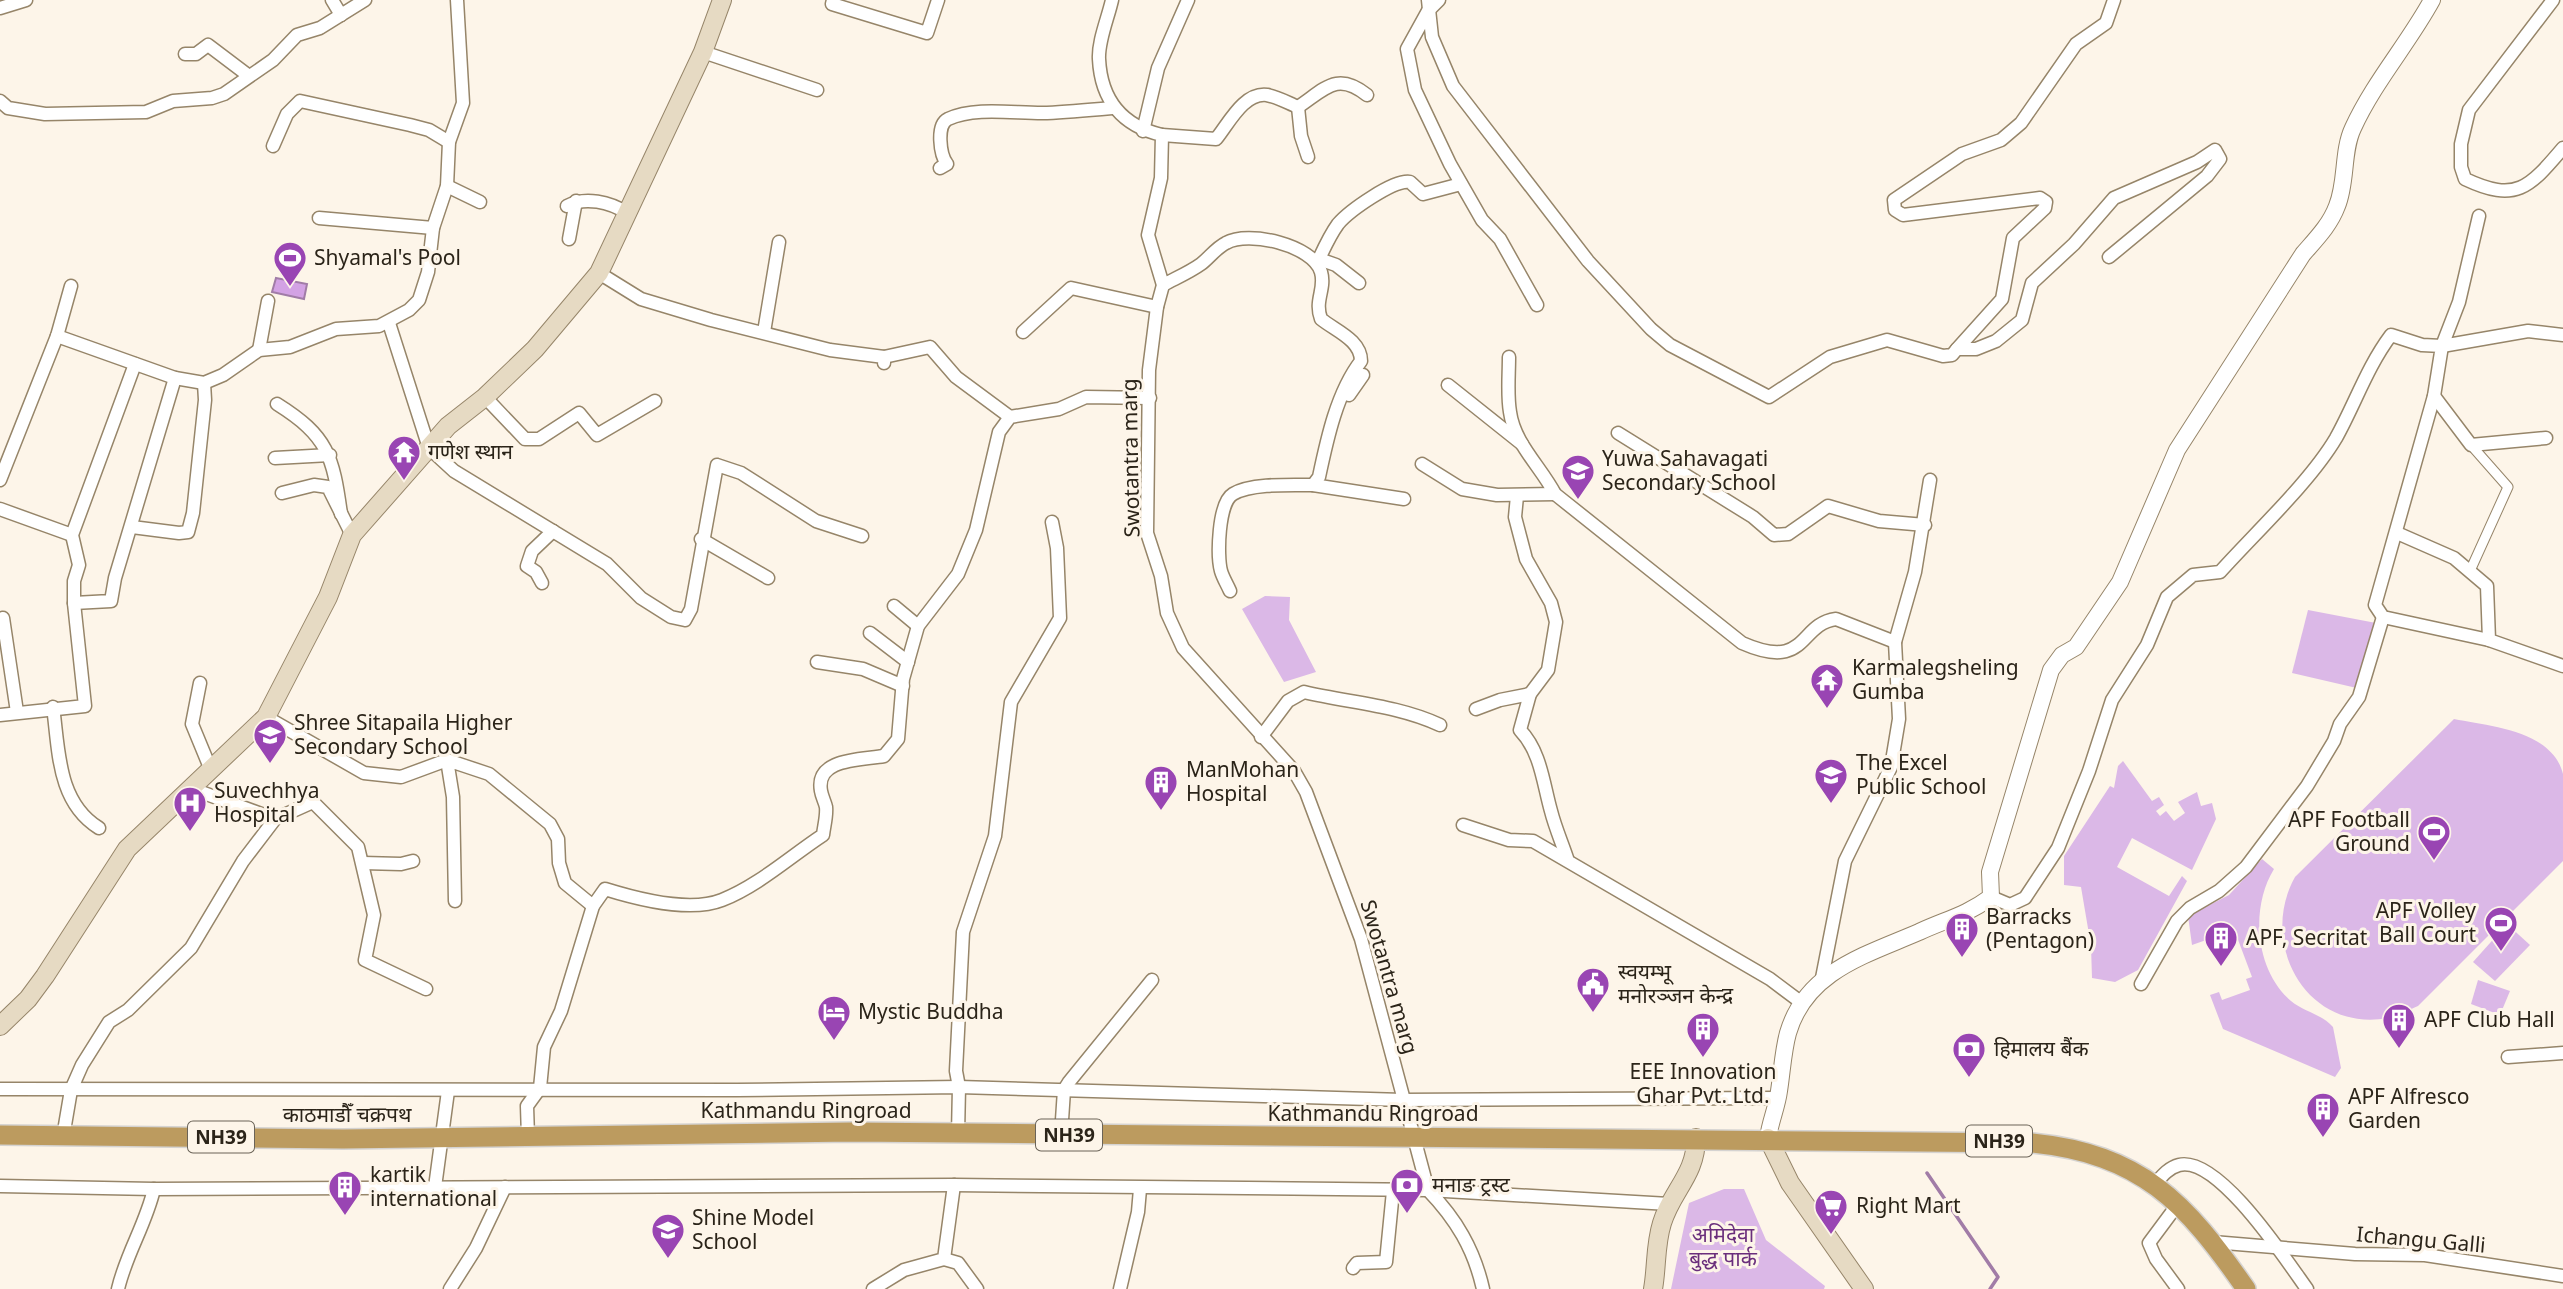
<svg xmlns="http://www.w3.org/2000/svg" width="2563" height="1289" viewBox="0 0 2563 1289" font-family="'Noto Sans','Noto Sans Devanagari',sans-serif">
  <rect width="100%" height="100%" fill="#fdf5e9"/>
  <!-- green -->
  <g fill="#dbb8e7">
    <path d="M1265,596L1290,597L1289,620L1316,672L1284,682L1242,609Z"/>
    <path d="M2308,610L2376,623L2361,689L2292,673Z"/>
    <path d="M2454,719C2489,726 2552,730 2563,774C2563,794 2563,838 2563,861L2418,1006C2409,1010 2398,1016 2388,1018C2306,1033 2258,943 2295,877Z"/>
    <path d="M2123,761L2152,801L2159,797L2164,805L2156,811L2160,816L2166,811L2174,821L2185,813L2178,802L2197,792L2201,806L2212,803L2216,819L2192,870L2132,838L2117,867L2169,896L2182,876L2187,881L2138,970L2115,982L2092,978L2091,946L2081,887L2064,885V856L2110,786L2114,788L2118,766Z"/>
    <path d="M2262,859L2274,869C2250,908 2255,970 2291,1001C2304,1012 2322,1014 2333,1027L2341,1068L2335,1077L2223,1029L2210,995L2219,992L2222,1000L2250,990L2246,979L2252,977L2237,937L2232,939L2229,932L2192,945L2188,916L2229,895Z"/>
    <path d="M2507,924L2530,945L2495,981L2473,962Z"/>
    <path d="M2478,980L2510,991L2500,1015L2471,1004Z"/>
    <path d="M1724,1189H1744L1766,1240L1825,1286L1824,1289H1671L1689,1203Z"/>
  </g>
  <!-- water -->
  <path fill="#d3a2e4" stroke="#a17ca7" stroke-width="2" d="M276,278L307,284L304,299L272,292Z"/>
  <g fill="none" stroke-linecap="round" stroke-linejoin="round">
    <!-- stream -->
    <path stroke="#a17ca7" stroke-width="3.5" d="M1927,1173L1998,1277L1990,1289"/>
    <defs>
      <path id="pedestrian" d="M2470,571L2508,487L2471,445"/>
      <g id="minor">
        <path d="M332,0L341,15"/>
        <path d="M833,0L832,4L927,33L938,0"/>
        <path d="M1112,0C1108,18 1098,41 1099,59C1101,100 1122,126 1162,135L1161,178L1148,235L1163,285L1157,307L1149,370L1147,533L1161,576L1167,613L1183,648L1294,771L1306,792L1361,939L1428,1190C1456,1219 1474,1249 1483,1289"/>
        <path d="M1428,0L1432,37L1453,86L1588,261L1651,329L1670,345L1769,397L1830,357L1887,340L1943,356L1952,355L1957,349H1976L1996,341L2022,320L2032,283L2074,244L2114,198L2197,162L2215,150L2220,159L2207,176L2109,257"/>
        <path d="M1439,0L1428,11L1407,49L1415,90L1450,164L1482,220L1500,239L1537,305"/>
        <path d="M2553,0L2469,110L2461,144V167L2465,179C2516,203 2529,188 2563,148"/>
        <path d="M0,8L26,0"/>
        <path d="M703,52L817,90"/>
        <path d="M185,54H196L208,45L249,76"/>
        <path d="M0,101L8,108L45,114L146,112L173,101L212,98L224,94L273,60L297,35L320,28L365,0"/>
        <path d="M1298,107L1301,136L1308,157"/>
        <path d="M1143,131L1158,68L1188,0"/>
        <path d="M1162,135L1216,139C1229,123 1244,92 1267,95C1278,97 1288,103 1298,107C1325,89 1337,71 1367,95"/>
        <path d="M273,146L287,114L300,101L410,125L429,130L449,142"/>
        <path d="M940,168L947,164C940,155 936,125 948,119C976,106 1017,114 1047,113C1068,112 1090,110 1112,108"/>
        <path d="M447,186L480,202"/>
        <path d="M567,206C585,196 610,202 627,213"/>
        <path d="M2479,216L2459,302L2442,346L2528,331L2563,335"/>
        <path d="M319,218L433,228"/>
        <path d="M569,239L576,201"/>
        <path d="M1319,259C1325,246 1330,235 1338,224C1349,211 1394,179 1410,182L1423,194L1461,184"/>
        <path d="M1315,261L1319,259L1336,265L1359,283"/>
        <path d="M599,273L641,299L711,320L830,350L884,357V363"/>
        <path d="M1163,285C1176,278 1190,272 1201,264C1209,258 1216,248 1226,243C1248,230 1313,245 1321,272C1326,289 1314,300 1321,319C1336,331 1361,340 1361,361C1337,392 1327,439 1319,477L1313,485C1292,485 1251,483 1233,494C1218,503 1217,556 1221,571C1223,578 1227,584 1230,591"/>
        <path d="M389,323L429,448L454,471L607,564L641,598L671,617L685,620L691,609L717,465L741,473L816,521L862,536"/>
        <path d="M764,332L779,242"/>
        <path d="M1023,332L1071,288L1157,307"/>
        <path d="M57,336L175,378L204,383L223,375L259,350L290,347L336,329L379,326L409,310L419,300L428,272L433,228L447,186L449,142L463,103L457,0"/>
        <path d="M1957,349L2002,299L2013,238L2045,208L2046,202L2040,198L1903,215L1895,210L1894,200L1962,154L2001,140L2021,123L2076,44L2106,23L2114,0"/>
        <path d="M259,350L268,301"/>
        <path d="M884,357L930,347L956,377L1010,417"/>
        <path d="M1509,357C1509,375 1507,395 1510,412C1514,443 1541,467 1555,494L1742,643C1808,672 1798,624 1836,619L1895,642"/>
        <path d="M1448,385L1522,444"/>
        <path d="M1349,395L1363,375"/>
        <path d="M2434,396L2471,445L2546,438"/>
        <path d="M485,397L525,439H539L579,413L597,435L655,401"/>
        <path d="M277,404C328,436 333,456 341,514"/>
        <path d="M1618,433L1753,517L1774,535L1788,534L1828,506L1879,521L1925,525"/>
        <path d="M275,458L330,455"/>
        <path d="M1422,464L1462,489L1497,495L1555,494"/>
        <path d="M0,480L57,336L71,286"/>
        <path d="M1313,485L1404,499"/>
        <path d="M282,493L314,485L328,487L352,535"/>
        <path d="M1517,496L1515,517L1526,559L1551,603L1556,622L1548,670L1530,694L1520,730C1541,752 1543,783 1551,811C1555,827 1562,843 1567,858"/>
        <path d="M0,509L72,535"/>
        <path d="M132,527L179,533L188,532L193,513L205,400L204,383"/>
        <path d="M2397,533L2454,558L2487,586L2489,640L2563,666"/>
        <path d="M701,539L768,578"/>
        <path d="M542,583L536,572L527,566L532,551L553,531"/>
        <path d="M74,603L111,601L115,578L175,378"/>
        <path d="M894,606L918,626"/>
        <path d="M3,618L17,712"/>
        <path d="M870,633L908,662"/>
        <path d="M817,662L863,669L903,686"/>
        <path d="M200,683L192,724L211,770"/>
        <path d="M53,707C59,750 57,802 99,828"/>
        <path d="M1476,709L1500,700L1530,694"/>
        <path d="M0,715L85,706L74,603V581L79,565L72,535L135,364"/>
        <path d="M266,717L364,773L401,777L447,760"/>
        <path d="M1261,737L1288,701L1304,692C1350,703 1397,705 1440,725"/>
        <path d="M190,788L275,819"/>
        <path d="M1463,825L1509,840L1533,841L1770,979L1802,1003"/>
        <path d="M363,863L401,864L413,861"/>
        <path d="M1991,897L2010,905L2025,898L2058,848L2089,771L2112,700L2147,645L2167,597L2193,575L2220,572C2255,533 2310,482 2336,438C2355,404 2367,367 2391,335L2422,345L2442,346L2434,396L2375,605L2383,617L2489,640"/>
        <path d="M455,901L453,797L447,760L489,774L550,824L558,839L559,863L565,883L593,906"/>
        <path d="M1822,978L1845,861L1891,767L1899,719L1895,642L1915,572L1930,480"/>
        <path d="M2141,984L2177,921L2190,908L2219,891L2246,867L2307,786L2334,741L2340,724L2359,697L2383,617"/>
        <path d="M2508,1057L2563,1053"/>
        <path d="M0,1089L737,1090L959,1087L1403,1100L1778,1098"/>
        <path d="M958,1134L959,1087L956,1071L963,932L995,836L1011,702L1060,618L1057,548L1052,522"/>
        <path d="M1061,1135L1064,1090L1069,1082L1152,980"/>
        <path d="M63,1137L71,1090L82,1065L109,1022L128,1010L191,948L243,861L275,819L313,802L358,847L374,915L365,960L426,989"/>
        <path d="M528,1137L527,1106L540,1088L544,1047L561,1011L593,906L605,889C637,899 689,913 722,900C758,886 791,856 823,835C824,826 827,816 826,807C825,802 822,797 821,791C815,758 861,760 884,756L898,739L903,679L918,626L958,574L976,530L999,432L1010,417L1059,409L1086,397L1150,398"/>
        <path d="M2154,1185C2162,1176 2168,1168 2179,1165C2218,1155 2286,1260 2307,1289"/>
        <path d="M0,1186L154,1189L954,1185L1428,1190L1669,1204"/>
        <path d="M435,1187L448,1091"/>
        <path d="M2213,1242L2355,1254L2425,1255L2563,1276"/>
        <path d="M944,1259L958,1263L977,1289"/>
        <path d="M1353,1268L1357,1263L1386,1262L1393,1191"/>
        <path d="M118,1289C126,1254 146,1224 154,1189"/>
        <path d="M450,1289L476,1248L505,1187"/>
        <path d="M873,1289L904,1270L944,1259L954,1185"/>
        <path d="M1120,1289L1138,1212L1140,1189"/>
        <path d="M2178,1289L2156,1259L2149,1243L2178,1204"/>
      </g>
      <path id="tertiary" d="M1768,1138C1770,1122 1777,1107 1779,1091C1782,1072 1783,1051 1788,1033C1806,971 1866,955 1919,932C1947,919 1965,916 1991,897L1990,872L2051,670L2062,655L2076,647L2120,582L2177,450L2303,254C2316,239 2330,225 2337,206C2347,182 2342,151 2353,128C2374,82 2408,44 2432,0"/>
      <g id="secondary">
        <path d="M0,1026L28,999L45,976L127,849L266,717L328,597L352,535L448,426L485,397L535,349L599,273L703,52L722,0"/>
        <path d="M1768,1138L1790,1183L1864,1289"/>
        <path d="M1653,1289C1657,1267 1655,1245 1662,1223C1672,1190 1696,1175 1696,1138"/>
      </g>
      <path id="trunk" d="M0,1135L343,1139L852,1132L2032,1143C2141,1154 2186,1202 2246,1289"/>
    </defs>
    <!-- pedestrian casing -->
    <use href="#pedestrian" stroke="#968569" stroke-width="11"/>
    <!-- minor casing -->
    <use href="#minor" stroke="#968569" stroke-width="15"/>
    <!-- tertiary casing -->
    <use href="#tertiary" stroke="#968569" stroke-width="18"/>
    <!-- secondary casing -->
    <use href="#secondary" stroke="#968569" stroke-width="20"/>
    <!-- trunk casing -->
    <use href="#trunk" stroke="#d5d3d1" stroke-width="22"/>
    <!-- pedestrian -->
    <use href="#pedestrian" stroke="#fff" stroke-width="9"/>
    <!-- minor -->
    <use href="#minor" stroke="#fff" stroke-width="12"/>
    <!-- tertiary -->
    <use href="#tertiary" stroke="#fff" stroke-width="16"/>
    <!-- secondary -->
    <use href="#secondary" stroke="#e6dac3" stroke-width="18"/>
    <!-- trunk -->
    <use href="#trunk" stroke="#bc9b5f" stroke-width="19"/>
  </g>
  <!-- icons -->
  <defs>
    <symbol id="stadium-pin" viewBox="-11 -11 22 30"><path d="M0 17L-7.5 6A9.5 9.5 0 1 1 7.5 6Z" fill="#9945b3" stroke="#fdf5e9"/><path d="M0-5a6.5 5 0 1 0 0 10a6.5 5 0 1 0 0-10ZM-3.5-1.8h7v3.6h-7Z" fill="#fff"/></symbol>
    <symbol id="temple-pin" viewBox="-11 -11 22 30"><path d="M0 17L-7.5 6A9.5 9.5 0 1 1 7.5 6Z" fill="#9945b3" stroke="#fdf5e9"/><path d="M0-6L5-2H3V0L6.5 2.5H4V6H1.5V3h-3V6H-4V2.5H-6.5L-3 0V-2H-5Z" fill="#fff"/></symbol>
    <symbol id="school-pin" viewBox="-11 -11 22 30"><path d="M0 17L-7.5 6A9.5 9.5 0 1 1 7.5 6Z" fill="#9945b3" stroke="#fdf5e9"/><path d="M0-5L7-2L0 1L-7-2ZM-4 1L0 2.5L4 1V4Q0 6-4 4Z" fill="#fff"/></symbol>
    <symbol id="building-pin" viewBox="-11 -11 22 30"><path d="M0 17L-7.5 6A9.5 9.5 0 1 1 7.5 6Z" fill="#9945b3" stroke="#fdf5e9"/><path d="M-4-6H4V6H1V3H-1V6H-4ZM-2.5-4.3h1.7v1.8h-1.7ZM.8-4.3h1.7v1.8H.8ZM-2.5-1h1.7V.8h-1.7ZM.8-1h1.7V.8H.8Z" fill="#fff"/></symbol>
    <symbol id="hospital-pin" viewBox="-11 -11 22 30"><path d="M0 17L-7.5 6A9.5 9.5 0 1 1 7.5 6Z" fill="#9945b3" stroke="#fdf5e9"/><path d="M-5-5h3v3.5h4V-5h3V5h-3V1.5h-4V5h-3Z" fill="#fff"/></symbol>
    <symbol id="civic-pin" viewBox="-11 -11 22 30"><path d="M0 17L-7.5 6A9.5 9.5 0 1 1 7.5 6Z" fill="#9945b3" stroke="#fdf5e9"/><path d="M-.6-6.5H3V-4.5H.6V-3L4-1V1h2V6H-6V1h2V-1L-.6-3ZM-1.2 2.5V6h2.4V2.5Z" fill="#fff"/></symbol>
    <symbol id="hotel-pin" viewBox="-11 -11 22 30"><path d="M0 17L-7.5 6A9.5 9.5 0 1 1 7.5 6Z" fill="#9945b3" stroke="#fdf5e9"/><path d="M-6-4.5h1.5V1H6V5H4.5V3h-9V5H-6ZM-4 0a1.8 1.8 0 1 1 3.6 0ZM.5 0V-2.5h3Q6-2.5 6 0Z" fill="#fff"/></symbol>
    <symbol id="bank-pin" viewBox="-11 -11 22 30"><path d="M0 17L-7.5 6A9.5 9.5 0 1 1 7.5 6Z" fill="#9945b3" stroke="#fdf5e9"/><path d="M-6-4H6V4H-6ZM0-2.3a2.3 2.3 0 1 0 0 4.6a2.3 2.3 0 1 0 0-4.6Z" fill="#fff"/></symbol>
    <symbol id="supermarket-pin" viewBox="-11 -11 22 30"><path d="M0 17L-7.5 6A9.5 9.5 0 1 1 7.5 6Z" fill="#9945b3" stroke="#fdf5e9"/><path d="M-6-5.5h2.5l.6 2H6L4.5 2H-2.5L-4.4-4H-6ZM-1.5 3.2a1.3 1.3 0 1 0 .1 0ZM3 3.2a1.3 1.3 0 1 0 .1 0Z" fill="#fff"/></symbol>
  </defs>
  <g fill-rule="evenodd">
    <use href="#stadium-pin" x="271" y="239" width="38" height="52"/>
    <use href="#temple-pin" x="385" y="433" width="38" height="52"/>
    <use href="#school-pin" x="1559" y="452" width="38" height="52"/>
    <use href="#temple-pin" x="1808" y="661" width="38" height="52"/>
    <use href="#school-pin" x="251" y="716" width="38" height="52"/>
    <use href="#school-pin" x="1812" y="756" width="38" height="52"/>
    <use href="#building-pin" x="1142" y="763" width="38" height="52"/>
    <use href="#hospital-pin" x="171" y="784" width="38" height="52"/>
    <use href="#stadium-pin" x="2415" y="813" width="38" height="52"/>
    <use href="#stadium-pin" x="2482" y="904" width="38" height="52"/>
    <use href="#building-pin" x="1943" y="910" width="38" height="52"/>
    <use href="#building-pin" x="2202" y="919" width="38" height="52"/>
    <use href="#civic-pin" x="1574" y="965" width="38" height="52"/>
    <use href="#hotel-pin" x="815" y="993" width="38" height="52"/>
    <use href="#building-pin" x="2380" y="1001" width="38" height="52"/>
    <use href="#building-pin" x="1684" y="1010" width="38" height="52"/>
    <use href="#bank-pin" x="1950" y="1030" width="38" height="52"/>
    <use href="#building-pin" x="2304" y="1090" width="38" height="52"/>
    <use href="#bank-pin" x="1388" y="1166" width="38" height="52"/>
    <use href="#building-pin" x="326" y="1168" width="38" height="52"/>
    <use href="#supermarket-pin" x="1812" y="1187" width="38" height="52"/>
    <use href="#school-pin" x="649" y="1211" width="38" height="52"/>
  </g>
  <g text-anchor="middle" stroke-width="6" stroke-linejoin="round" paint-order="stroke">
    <!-- shield labels -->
    <g fill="#fdf5e9" stroke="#6a6357" stroke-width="2">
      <rect x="1036" y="1119.5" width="66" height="31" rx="5"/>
      <rect x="188" y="1121.5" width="66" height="31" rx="5"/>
      <rect x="1966" y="1125.5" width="66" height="31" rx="5"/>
    </g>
    <g font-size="19" font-weight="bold" fill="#2b2419">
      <text x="1069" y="1142">NH39</text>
      <text x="221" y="1144">NH39</text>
      <text x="1999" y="1148">NH39</text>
    </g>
    <!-- poi labels -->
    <g font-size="21" fill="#2b2419" stroke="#fdf5e9" text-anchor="start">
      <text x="314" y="265">Shyamal's Pool</text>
      <text x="428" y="459">गणेश स्थान</text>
      <text x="1602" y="466">Yuwa Sahavagati<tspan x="1602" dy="24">Secondary School</tspan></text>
      <text x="1852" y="675">Karmalegsheling<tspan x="1852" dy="24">Gumba</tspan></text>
      <text x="294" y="730">Shree Sitapaila Higher<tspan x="294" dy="24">Secondary School</tspan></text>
      <text x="1856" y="770">The Excel<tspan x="1856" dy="24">Public School</tspan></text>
      <text x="1186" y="777">ManMohan<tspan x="1186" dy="24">Hospital</tspan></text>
      <text x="214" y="798">Suvechhya<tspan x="214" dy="24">Hospital</tspan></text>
      <text x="2410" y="827" text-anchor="end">APF Football<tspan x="2410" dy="24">Ground</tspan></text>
      <text x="2476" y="918" text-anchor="end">APF Volley<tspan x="2476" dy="24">Ball Court</tspan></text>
      <text x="1986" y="924">Barracks<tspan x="1986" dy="24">(Pentagon)</tspan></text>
      <text x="2246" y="945">APF, Secritat</text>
      <text x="1618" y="979">स्वयम्भू<tspan x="1618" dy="24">मनोरञ्जन केन्द्र</tspan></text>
      <text x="858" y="1019">Mystic Buddha</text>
      <text x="2424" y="1027">APF Club Hall</text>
      <text x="1994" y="1056">हिमालय बैंक</text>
      <text x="1703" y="1079" text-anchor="middle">EEE Innovation<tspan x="1703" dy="24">Ghar Pvt. Ltd.</tspan></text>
      <text x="2348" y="1104">APF Alfresco<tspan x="2348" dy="24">Garden</tspan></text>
      <text x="370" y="1182">kartik<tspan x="370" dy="24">international</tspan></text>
      <text x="1432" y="1192">मनाङ ट्रस्ट</text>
      <text x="1856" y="1213">Right Mart</text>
      <text x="692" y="1225">Shine Model<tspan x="692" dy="24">School</tspan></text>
    </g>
    <!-- street labels -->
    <g font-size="21" fill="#2b2419" stroke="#fdf5e9">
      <text transform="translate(1131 458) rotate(-91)" y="7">Swotantra marg</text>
      <text transform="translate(1389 977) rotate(74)" y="7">Swotantra marg</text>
      <text x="806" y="1118">Kathmandu Ringroad</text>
      <text x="1373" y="1121">Kathmandu Ringroad</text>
      <text x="347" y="1122">काठमाडाैँ चक्रपथ</text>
      <text transform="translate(2421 1240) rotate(5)" y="7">Ichangu Galli</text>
    </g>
    <!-- park labels -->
    <g font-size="21" fill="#6a2e7c" stroke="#fdf5e9">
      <text x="1723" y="1242">अमिदेवा<tspan x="1723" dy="24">बुद्ध पार्क</tspan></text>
    </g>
  </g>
</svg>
